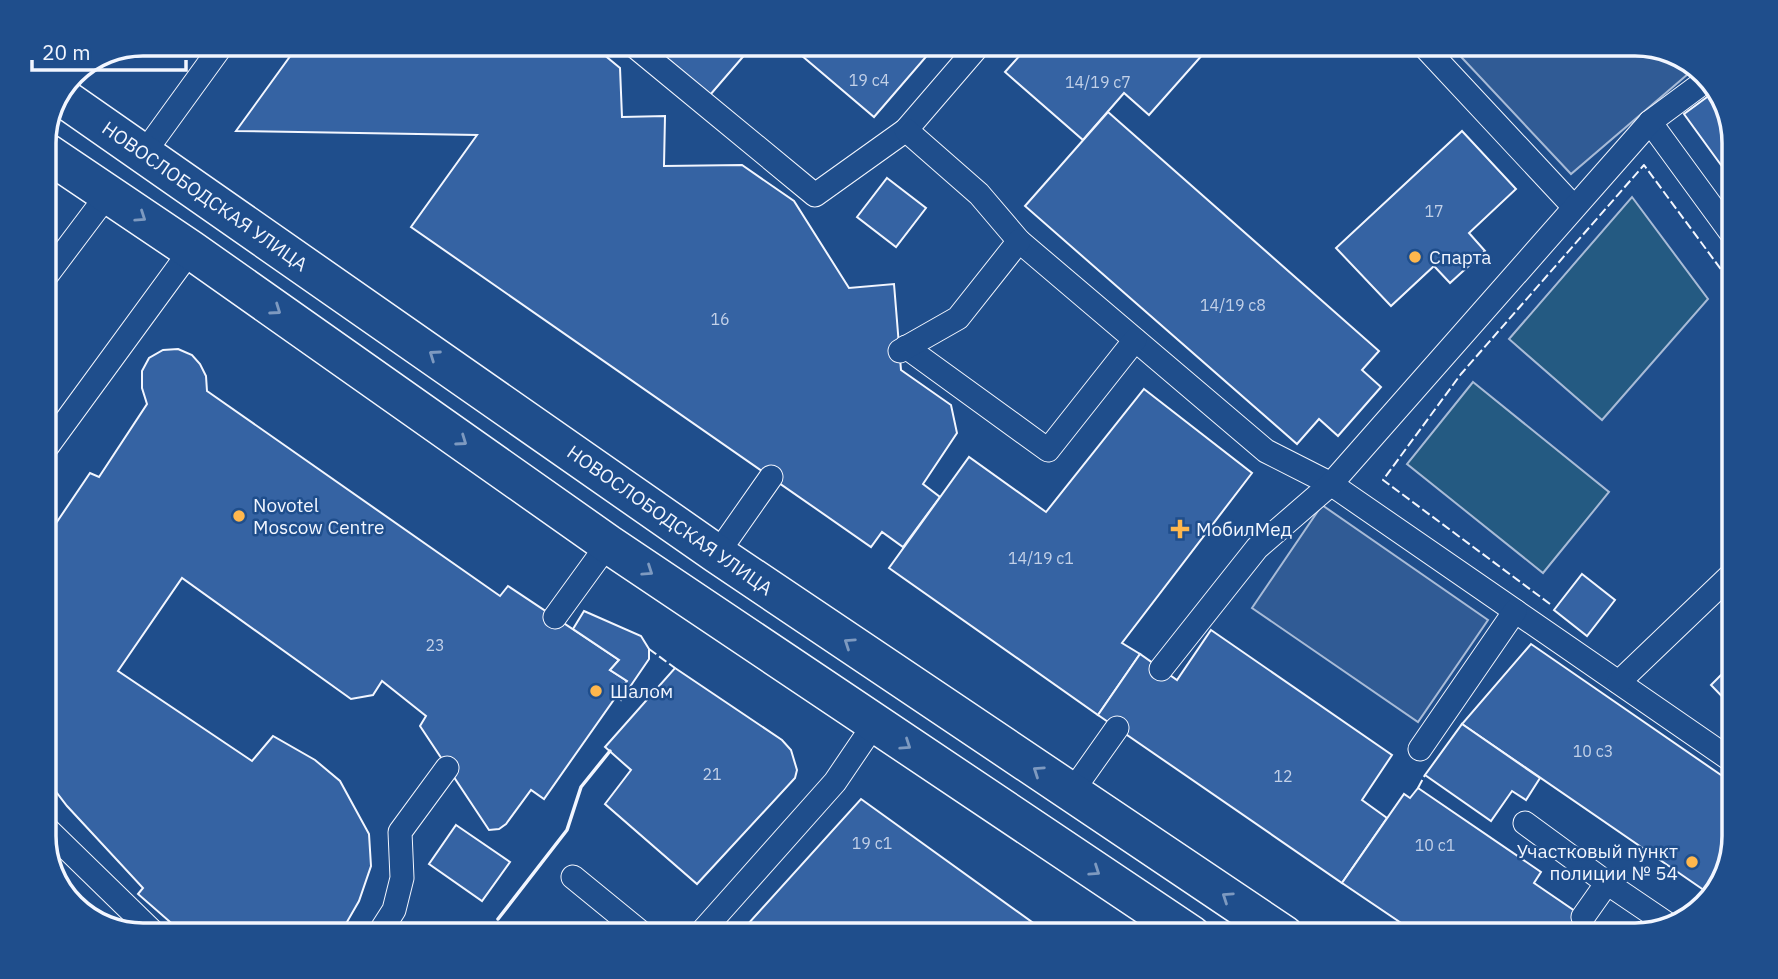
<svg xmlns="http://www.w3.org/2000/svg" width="1778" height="979" viewBox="0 0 1778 979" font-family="'IBM Plex Sans',sans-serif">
  <rect width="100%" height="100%" fill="#1f4e8c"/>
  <!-- green -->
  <g fill="#245a82" stroke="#a8bbd7" stroke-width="2">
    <path d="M1632,197L1708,299L1602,420L1509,339Z"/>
    <path d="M1473,382L1609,492L1543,573L1407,464Z"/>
  </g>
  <!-- parking -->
  <g fill="#305b95" stroke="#a8bbd7" stroke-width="2">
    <path d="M1449,44H1635L1679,54L1695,68L1571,174Z"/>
    <path d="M1322,505L1488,620L1418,722L1252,608Z"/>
  </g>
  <!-- building -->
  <g fill="#3563a3" stroke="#f2f6ff" stroke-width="2">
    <path d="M143,44H183L180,47L136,57L126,50Z"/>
    <path d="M299,44H591L620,68L622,117L665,116L664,166L742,165L794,201L849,288L894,284L901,370L951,405L957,433L923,484L940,497L903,547L882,532L871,547L411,227L477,135L236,131Z"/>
    <path d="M650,44H754L710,95Z"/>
    <path d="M788,44H937L874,117Z"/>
    <path d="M1030,44H1212L1149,115L1124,93L1083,140L1005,72Z"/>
    <path d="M1718,89L1734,137V183L1684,114Z"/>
    <path d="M1108,112L1379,351L1362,370L1381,387L1338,436L1319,419L1297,444L1025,206Z"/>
    <path d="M1462,131L1516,189L1469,233L1485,251L1450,283L1434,266L1391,306L1336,248Z"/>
    <path d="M887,178L926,208L896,247L857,217Z"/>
    <path d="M178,349L192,355L200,364L206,376L207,391L500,596L508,586L619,660L610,670L627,681L544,799L531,790L506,824L499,829L489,830L420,726L426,716L382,681L373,695L351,699L182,578L118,671L252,761L273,736L315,760L340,781L369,834L371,866L359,901L347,922L334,935H185L138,894L143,888L67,806L44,776V541L90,473L99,477L147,404L142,388V371L149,358L163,350Z"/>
    <path d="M1144,389L1252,473L1122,643L1140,654L1098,715L889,568L969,457L1046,512Z"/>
    <path d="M1582,574L1615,600L1587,636L1554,610Z"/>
    <path d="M584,611L641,636L649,649V659L621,700L617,696L627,681L610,670L619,660L573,629Z"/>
    <path d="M1211,630L1392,755L1362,800L1387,818L1342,883L1098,715L1140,654L1177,680Z"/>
    <path d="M1531,644L1734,784V836L1724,880L1711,895L1462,724Z"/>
    <path d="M1734,662V709L1711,685Z"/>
    <path d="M675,668L782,740L791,750L797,770L795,778L697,884L605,804L631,770L605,747Z"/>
    <path d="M1462,724L1540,778L1526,800L1512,791L1491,821L1425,775Z"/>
    <path d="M1418,788L1541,872L1534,883L1610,935H1419L1342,883L1404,794L1410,798Z"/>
    <path d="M861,799L1050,935H738Z"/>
    <path d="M456,825L510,862L482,901L429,864Z"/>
  </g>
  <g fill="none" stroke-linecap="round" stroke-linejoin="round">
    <defs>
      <g id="lane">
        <path d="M632,44L815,195L906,130L980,44"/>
        <path d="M1422,44L1574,207"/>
        <path d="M1650,122L1734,237"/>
        <path d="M906,130L979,194L1019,241L1266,451L1331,484L1734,762"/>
        <path d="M144,153L223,44"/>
        <path d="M44,279L108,194"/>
        <path d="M906,347L1048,450L1135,340"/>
        <path d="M900,351L958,318L1019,241"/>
        <path d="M44,451L191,250"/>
        <path d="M717,554L771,477"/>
        <path d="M555,617L608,544"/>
        <path d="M1161,669L1257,548L1331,484L1650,122L1708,79"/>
        <path d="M1619,682L1734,572"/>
        <path d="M1420,749L1515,611"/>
        <path d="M1071,793L1117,728"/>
        <path d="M1525,823L1607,883"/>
        <path d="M44,826L156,935"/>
        <path d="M573,877L644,935"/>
        <path d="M1583,917L1607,883L1669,925"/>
        <path d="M378,935L394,910L402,878L400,832L447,768"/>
        <path d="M699,935L835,782L875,723"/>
      </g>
      <g id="primary">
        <path d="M62,97L717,554L1284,935"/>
        <path d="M44,151L191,250L608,544L1191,935"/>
      </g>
    </defs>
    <!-- lane casing -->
    <use href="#lane" stroke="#f2f6ff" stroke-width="25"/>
    <!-- primary casing -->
    <use href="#primary" stroke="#f2f6ff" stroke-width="41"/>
    <!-- lane -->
    <use href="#lane" stroke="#1f4e8c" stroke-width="23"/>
    <!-- primary -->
    <use href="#primary" stroke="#1f4e8c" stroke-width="38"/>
    <!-- fence -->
    <g stroke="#f2f6ff" stroke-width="2" stroke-dasharray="9 3.5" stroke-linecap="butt">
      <path d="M1550,604L1383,480L1461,374L1644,165L1734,287"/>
      <path d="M649,649L675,668"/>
      <path d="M1418,788L1425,775"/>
    </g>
    <!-- wall -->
    <g stroke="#f2f6ff" stroke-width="3.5">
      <path d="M60,888L87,914"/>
      <path d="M498,919L567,830L581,787L610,751"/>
    </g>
  </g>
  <!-- one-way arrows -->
  <defs><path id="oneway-chevron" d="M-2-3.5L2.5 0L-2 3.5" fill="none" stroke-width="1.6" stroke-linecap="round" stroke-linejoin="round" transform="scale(1.75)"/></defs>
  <g stroke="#7e9ac0">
    <use href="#oneway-chevron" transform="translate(141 217) rotate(34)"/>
    <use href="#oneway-chevron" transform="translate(276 310) rotate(35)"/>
    <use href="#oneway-chevron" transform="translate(434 355) rotate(-145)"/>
    <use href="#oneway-chevron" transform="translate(462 441) rotate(35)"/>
    <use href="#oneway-chevron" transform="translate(648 571) rotate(34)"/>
    <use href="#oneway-chevron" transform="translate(849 643) rotate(-146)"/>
    <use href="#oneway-chevron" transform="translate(906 745) rotate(34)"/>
    <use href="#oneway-chevron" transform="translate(1038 771) rotate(-146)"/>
    <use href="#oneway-chevron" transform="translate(1095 871) rotate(34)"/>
    <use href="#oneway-chevron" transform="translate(1227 897) rotate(-146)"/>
  </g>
  <!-- markers -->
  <g fill="#ffb74d" stroke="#1f4e8c" stroke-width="2.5">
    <circle cx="1415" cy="257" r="7"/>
    <circle cx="239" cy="516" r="7"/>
    <path d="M1176.5 518.5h7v7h7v7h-7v7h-7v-7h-7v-7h7z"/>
    <circle cx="596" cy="691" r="7"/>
    <circle cx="1692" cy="862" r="7"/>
  </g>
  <g text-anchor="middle" stroke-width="5" stroke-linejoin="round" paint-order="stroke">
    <!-- number labels -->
    <g font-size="16" fill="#c3d1e8">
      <text x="869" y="86">19 с4</text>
      <text x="1098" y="88">14/19 с7</text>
      <text x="1434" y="217">17</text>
      <text x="1233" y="311">14/19 с8</text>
      <text x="720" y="325">16</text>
      <text x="1041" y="564">14/19 с1</text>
      <text x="435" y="651">23</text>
      <text x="1593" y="757">10 с3</text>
      <text x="712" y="780">21</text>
      <text x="1283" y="782">12</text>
      <text x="872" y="849">19 с1</text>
      <text x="1435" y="851">10 с1</text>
    </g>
    <!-- street labels -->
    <g font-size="19" fill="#f2f6ff" stroke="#1f4e8c">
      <text transform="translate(205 196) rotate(35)" y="7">НОВОСЛОБОДСКАЯ УЛИЦА</text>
      <text transform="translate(670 520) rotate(35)" y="7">НОВОСЛОБОДСКАЯ УЛИЦА</text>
    </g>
    <!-- poi labels -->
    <g font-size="19" fill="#f2f6ff" stroke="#1f4e8c" text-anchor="start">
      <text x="1429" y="264">Спарта</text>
      <text x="253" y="512">Novotel<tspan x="253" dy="22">Moscow Centre</tspan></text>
      <text x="1196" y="536">МобилМед</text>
      <text x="610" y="698">Шалом</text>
      <text x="1678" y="858" text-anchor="end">Участковый пункт<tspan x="1678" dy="22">полиции № 54</tspan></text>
    </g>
  </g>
  <!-- crop -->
  <path d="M0 0H1778V979H0ZM143 56H1635A87 87 0 0 1 1722 143V836A87 87 0 0 1 1635 923H143A87 87 0 0 1 56 836V143A87 87 0 0 1 143 56Z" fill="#1f4e8c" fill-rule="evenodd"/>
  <path fill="none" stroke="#f2f6ff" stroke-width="3.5" d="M143 56H1635A87 87 0 0 1 1722 143V836A87 87 0 0 1 1635 923H143A87 87 0 0 1 56 836V143A87 87 0 0 1 143 56Z"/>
  <!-- scale -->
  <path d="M32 60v10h154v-10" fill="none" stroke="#f2f6ff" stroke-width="3.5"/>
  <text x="42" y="60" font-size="21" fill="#f2f6ff" stroke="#1f4e8c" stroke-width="5" paint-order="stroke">20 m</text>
</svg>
